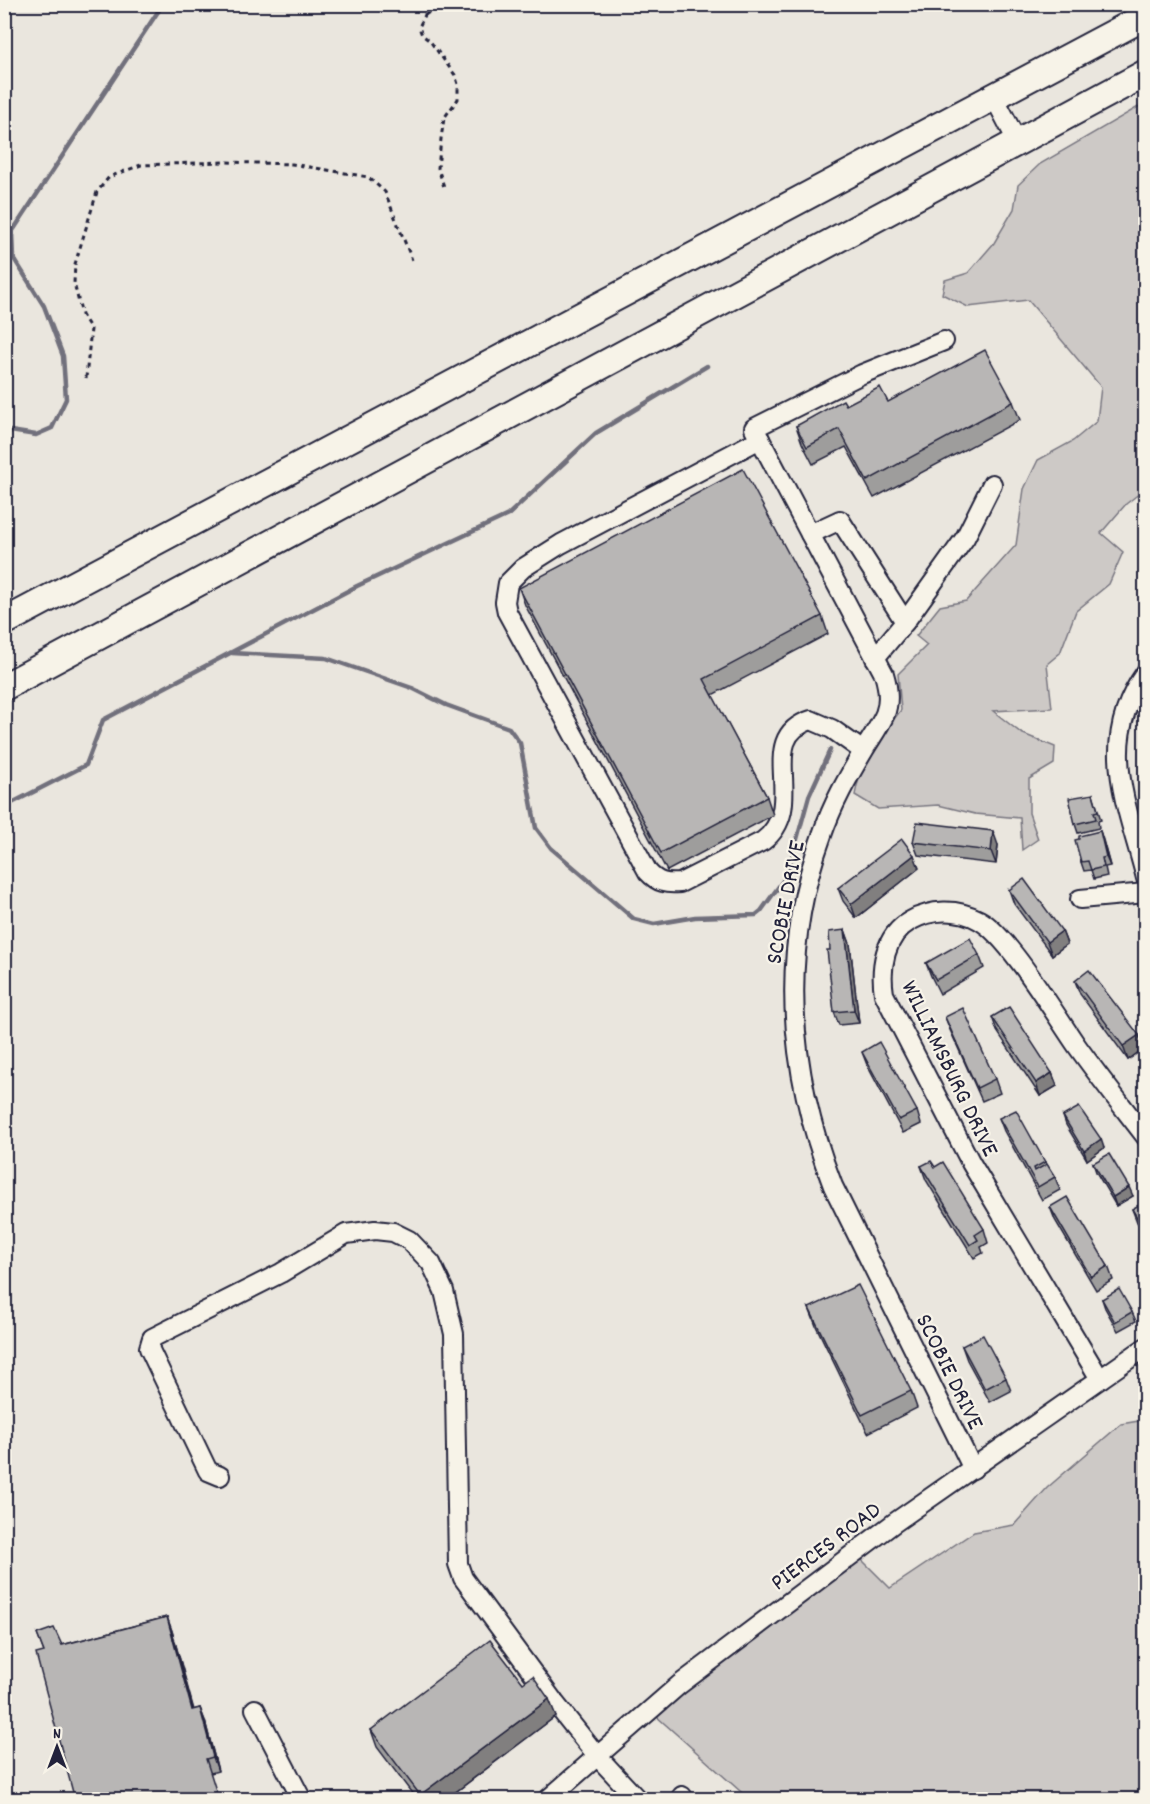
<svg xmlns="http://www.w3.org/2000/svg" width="1150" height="1804" viewBox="0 0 1150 1804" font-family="Dekko,sans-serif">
  <rect width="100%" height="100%" fill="#eae6de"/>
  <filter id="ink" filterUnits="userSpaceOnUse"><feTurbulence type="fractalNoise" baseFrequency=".0167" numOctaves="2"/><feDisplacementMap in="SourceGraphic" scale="12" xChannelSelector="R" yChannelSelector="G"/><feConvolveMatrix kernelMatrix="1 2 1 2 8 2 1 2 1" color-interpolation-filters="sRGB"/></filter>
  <g filter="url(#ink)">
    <!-- green -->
    <g fill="#cdc9c6" stroke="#787680" stroke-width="1.5">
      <path d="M1145,103V489L1126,504L1101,533L1123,552L1109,584L1076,611L1060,653L1047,664L1052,708L993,711L1021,733L1055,747L1054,764L1029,779V813L1038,839L1022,850L1020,818L975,814L938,805L878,809L855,795C860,764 881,735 901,710L898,674L927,645L916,636L940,606L966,601L1016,545L1024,489L1038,460L1073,441L1097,421L1101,387L1028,300L968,307L942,294L945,280L968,273L994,243L1014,209L1018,185L1040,164Z"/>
      <path d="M1145,1420V1799H749L656,1716L692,1683L861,1559L890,1588L974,1532L1014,1525L1047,1488L1121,1424Z"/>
    </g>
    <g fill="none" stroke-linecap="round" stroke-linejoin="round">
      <!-- stream -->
      <g stroke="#716f7b" stroke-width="4.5">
        <path d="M4,430L36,435L52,428L66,399L63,356L44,306L13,257L12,232L163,4"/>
        <path d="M232,653L326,658L412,688L446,705L509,728L520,743L536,828L551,848L634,919L654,924L695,917L756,915L761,911L787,875L809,796L830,750"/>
        <path d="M4,807L86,765L103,720L357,586L508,515L596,433L707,366"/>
      </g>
      <defs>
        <g id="minor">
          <path d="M993,95L1017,141"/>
          <path d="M944,341L862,374L754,428L884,674C888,687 890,701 885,714C880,726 871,738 864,750C848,777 832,805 822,835C779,953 788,1070 833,1186L973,1469"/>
          <path d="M760,439L561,544L523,568L508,583L505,602L507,612L648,872C658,883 666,884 680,883L763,841C810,805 753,738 811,720L832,729L863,751"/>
          <path d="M810,534L840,520L905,622L875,658"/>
          <path d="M905,622L965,538L992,484"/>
          <path d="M1146,672C1096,742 1127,803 1146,878"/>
          <path d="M1080,899L1146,893"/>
          <path d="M1100,1379L971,1163L884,994C880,968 884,936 910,921C931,909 957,908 979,920C1008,935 1056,1016 1077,1046C1099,1077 1123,1107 1146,1137"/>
          <path d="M220,1476L208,1471L149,1348L152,1338L281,1273L346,1234L375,1230L393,1232L409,1240L431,1263L444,1291L454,1334L458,1564L463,1578L555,1703L598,1757L638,1800"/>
          <path d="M255,1709L302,1800"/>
          <path d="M547,1800L679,1685L894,1523L1146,1347"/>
          <path d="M679,1800L682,1796L685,1800"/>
        </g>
        <g id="highway">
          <path d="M4,622L1146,16"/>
          <path d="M4,687L1146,73"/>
        </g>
      </defs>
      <!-- minor casing -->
      <use href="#minor" stroke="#22223b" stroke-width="22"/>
      <!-- highway casing -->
      <use href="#highway" stroke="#22223b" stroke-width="30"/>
      <!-- path -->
      <g stroke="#22223b" stroke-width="3" stroke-dasharray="4.5 4.5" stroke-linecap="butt">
        <path d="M425,4V15L419,27L422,35L430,41L455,75L458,84V99L444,118L441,139L438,168L444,187"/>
        <path d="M425,15L441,4"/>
        <path d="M86,378L91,329L82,315L74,283L75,264L97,192L109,177L141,165L224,162L292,164L368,177L385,192L412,260"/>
      </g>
      <!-- minor -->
      <use href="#minor" stroke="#f7f3e8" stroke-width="18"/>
      <!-- highway -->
      <use href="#highway" stroke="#f7f3e8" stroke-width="26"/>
    </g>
    <!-- wall -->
    <g fill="#9e9d9c" stroke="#22223b" stroke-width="1.5">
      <path d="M888,402H1013L1020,420L874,498L846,447L813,464L802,443L796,426L846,405Z"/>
      <path d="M519,588L822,616L828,634L712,695L767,797L773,815L667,871L525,605Z"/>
      <path d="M1093,794L1101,820L1098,821L1099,828L1078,833L1075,824Z"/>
      <path d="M1100,831L1110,866L1105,867L1107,876L1094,879L1091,870L1084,871L1081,862L1079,839Z"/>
      <path d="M913,842L998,845L996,864L918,855Z"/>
      <path d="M919,868L856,918L843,901L838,888Z"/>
      <path d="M1009,890L1062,931L1067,944L1052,955L1014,904Z"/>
      <path d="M845,930L850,944L859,1023L839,1025L834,1012L830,950Z"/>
      <path d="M979,955L984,968L940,994L931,976L926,963Z"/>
      <path d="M1075,981L1139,1035L1144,1048L1128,1060L1080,994Z"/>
      <path d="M945,1017L995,1079L1000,1093L982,1101L950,1030Z"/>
      <path d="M992,1017L1052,1073L1057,1086L1040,1096L997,1031Z"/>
      <path d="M862,1052L917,1111L921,1124L903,1133L867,1065Z"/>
      <path d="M1063,1116L1104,1148L1087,1160L1066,1125Z"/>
      <path d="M999,1118L1045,1162L1055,1177L1060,1190L1042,1200L1004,1131Z"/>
      <path d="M1093,1163L1133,1196L1116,1206L1096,1172Z"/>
      <path d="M921,1166L935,1167L984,1229L988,1243L981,1247L983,1253L974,1258L926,1180Z"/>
      <path d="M1146,1201V1237L1137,1222L1132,1209Z"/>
      <path d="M1050,1207L1108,1266L1113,1280L1096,1290L1055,1220Z"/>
      <path d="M1102,1299L1132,1312L1136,1321L1118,1331L1105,1308Z"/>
      <path d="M809,1308L911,1391L917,1408L868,1433L816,1326Z"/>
      <path d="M962,1346L1006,1378L1011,1391L990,1402L967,1360Z"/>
      <path d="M167,1617L172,1631L194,1710L200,1708L205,1721L218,1771L211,1773L44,1652L37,1634L62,1645Z"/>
      <path d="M523,1683L556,1716L445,1800H417L377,1747L371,1730Z"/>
    </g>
    <!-- shaded-wall -->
    <g fill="#817f7f" stroke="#22223b" stroke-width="1.5">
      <path d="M993,831L998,845L996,864L991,851Z"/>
      <path d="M1100,831L1103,840L1110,866L1106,857Z"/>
      <path d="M914,855L919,868L856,918L851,904Z"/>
      <path d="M845,930L850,944L859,1023L854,1010Z"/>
      <path d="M1062,931L1067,944L1052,955L1047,942Z"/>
      <path d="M1139,1035L1144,1048L1128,1060L1123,1046Z"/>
      <path d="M1052,1073L1057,1086L1040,1096L1036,1083Z"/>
      <path d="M1101,1139L1104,1148L1087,1160L1084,1151Z"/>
      <path d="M1129,1187L1133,1196L1116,1206L1113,1197Z"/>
      <path d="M167,1617L172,1631L197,1723L192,1710Z"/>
      <path d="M549,1699L556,1716L445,1800H422L420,1795Z"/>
      <path d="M200,1708L205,1721L218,1771L213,1757Z"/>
    </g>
    <!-- building -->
    <g fill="#b8b6b5" stroke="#22223b" stroke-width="1.5">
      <path d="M985,350L1013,402L867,481L839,429L807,447L796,426L843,400L846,405L880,387L888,402Z"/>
      <path d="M743,469L822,616L704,679L767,797L661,853L519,588Z"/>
      <path d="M1093,794L1098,811L1094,812L1096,819L1075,824L1069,798Z"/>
      <path d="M917,822L993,831L991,851L913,842Z"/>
      <path d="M1100,831L1106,857L1102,858L1104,867L1091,870L1088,861L1081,862L1075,840L1079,839V836Z"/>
      <path d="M902,839L914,855L851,904L838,888Z"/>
      <path d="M1024,879L1062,931L1047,942L1009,890Z"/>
      <path d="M845,930L854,1010L834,1012L827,950H830L829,932Z"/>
      <path d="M970,938L979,955L936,980L926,963Z"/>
      <path d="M1089,970L1139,1035L1123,1046L1075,981Z"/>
      <path d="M1009,1007L1052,1073L1036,1083L992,1017Z"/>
      <path d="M963,1008L995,1079L977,1088L945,1017Z"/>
      <path d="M879,1042L917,1111L899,1120L862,1052Z"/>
      <path d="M1079,1107L1101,1139L1084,1151L1063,1116Z"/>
      <path d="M1016,1110L1045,1162L1034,1168L1035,1171L1047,1164L1055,1177L1038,1187L999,1118Z"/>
      <path d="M1109,1154L1129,1187L1113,1197L1093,1163Z"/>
      <path d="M931,1161L935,1167L943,1162L984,1229L975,1235L978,1240L970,1245L921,1166Z"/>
      <path d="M1067,1197L1108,1266L1091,1277L1050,1207Z"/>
      <path d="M1146,1201V1232L1132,1209Z"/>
      <path d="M858,1285L911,1391L862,1415L809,1308Z"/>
      <path d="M1119,1289L1132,1312L1115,1322L1102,1299Z"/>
      <path d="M983,1335L1006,1378L985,1389L962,1346Z"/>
      <path d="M167,1617L192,1710L200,1708L213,1757L206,1759L219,1800H75L36,1654L44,1652L37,1634L54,1628L62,1645Z"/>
      <path d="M490,1640L523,1683L533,1676L549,1699L420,1795L371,1730Z"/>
    </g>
  </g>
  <g text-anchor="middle" stroke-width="4.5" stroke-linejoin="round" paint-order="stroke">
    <!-- street labels -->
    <g font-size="24" fill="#22223b" stroke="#f7f3e8">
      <text transform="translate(784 902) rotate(-79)" y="8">SCOBIE DRIVE</text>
      <text transform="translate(951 1068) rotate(64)" y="8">WILLIAMSBURG DRIVE</text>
      <text transform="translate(951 1371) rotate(64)" y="8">SCOBIE DRIVE</text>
      <text transform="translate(825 1545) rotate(-37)" y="8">PIERCES ROAD</text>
    </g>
  </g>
  <!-- margin -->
  <rect width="1150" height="1804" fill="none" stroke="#f7f3e8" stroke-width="24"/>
  <rect x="12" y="12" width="1126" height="1780" fill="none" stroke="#22223b" stroke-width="2" filter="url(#ink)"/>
  <!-- north arrow -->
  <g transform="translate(57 1747)" stroke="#f7f3e8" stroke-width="4.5" paint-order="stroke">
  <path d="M0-4.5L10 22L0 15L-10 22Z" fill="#22223b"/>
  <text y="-9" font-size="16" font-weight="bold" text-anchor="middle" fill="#22223b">N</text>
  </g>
</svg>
